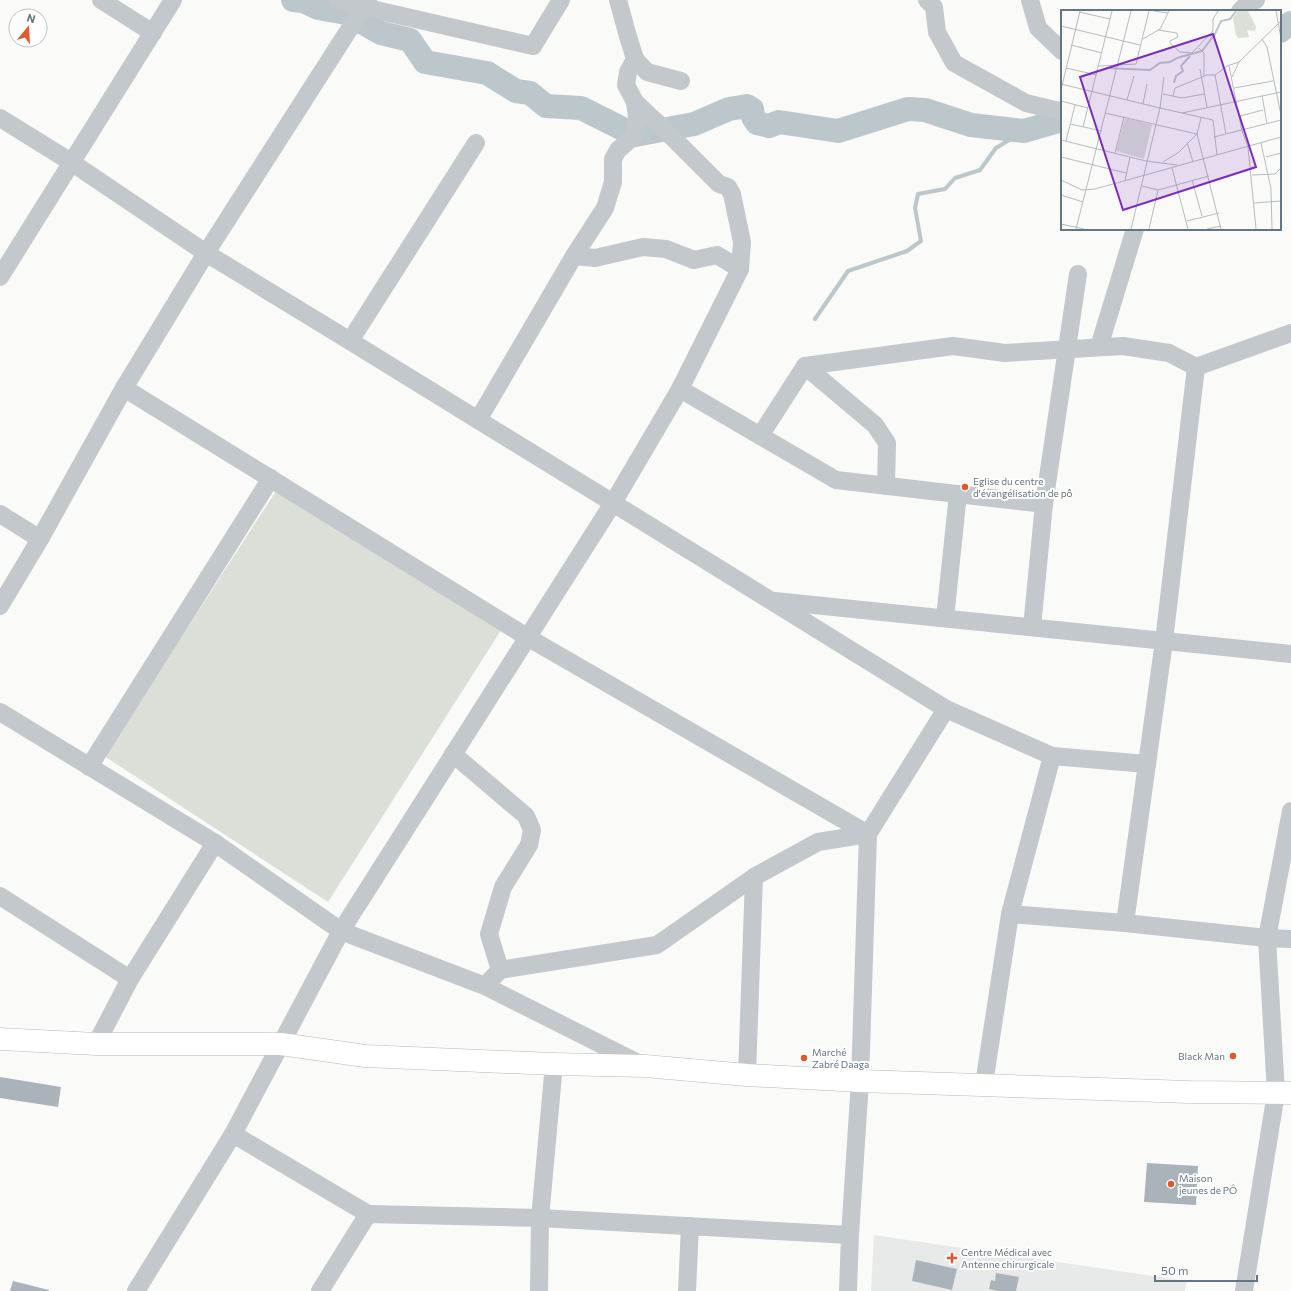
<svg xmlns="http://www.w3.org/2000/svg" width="1291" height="1291" viewBox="0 0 1291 1291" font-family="Commissioner,sans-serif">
  <rect width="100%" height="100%" fill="#fafaf8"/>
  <!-- built -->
  <path fill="#e8e9e9" d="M874,1235L1187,1281L1185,1291H871Z"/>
  <!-- green -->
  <path fill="#dadfd7" d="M280,485L503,627L328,902L104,756Z"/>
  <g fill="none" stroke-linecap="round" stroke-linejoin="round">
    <!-- stream -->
    <path stroke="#bbc7cb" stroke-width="4" d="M815,319L848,271L907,251L921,241L915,208L918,194L945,189L955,178L980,170L996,148L1024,131"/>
    <!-- river -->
    <g stroke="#bbc7cb" stroke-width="24">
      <path d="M293,0L303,1L318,8L346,13L381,33L410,40L425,62L487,73L516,91L530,93L546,106L581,108L635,135L694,124L729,109L747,106L752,109L753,117L757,123L769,126L779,122L838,131L908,109L925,110L971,125L1024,131L1062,120"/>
      <path d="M1280,31L1291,23"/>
    </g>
  </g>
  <!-- building -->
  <g fill="#aab3b9">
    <path d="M0,1077L61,1087L58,1107L0,1098Z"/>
    <path d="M1147,1163L1198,1166L1196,1205L1144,1202Z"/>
    <path d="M916,1260L957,1269L952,1290L912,1281Z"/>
    <path d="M996,1273L1019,1277L1016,1291H998L989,1289L991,1280L995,1281Z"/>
    <path d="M13,1281L49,1290V1291H10Z"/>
  </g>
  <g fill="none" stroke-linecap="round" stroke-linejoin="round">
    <defs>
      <path id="major" d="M0,1039L96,1044H281L365,1056L554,1064L645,1066L747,1075L860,1081L1189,1092L1291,1093"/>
    </defs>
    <!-- major casing -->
    <use href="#major" stroke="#b5babe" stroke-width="23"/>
    <!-- minor -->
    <g stroke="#c3c8cc" stroke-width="18">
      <path d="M101,0L153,33"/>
      <path d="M338,0L363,7L533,46L561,0"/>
      <path d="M618,0L627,33L635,59L647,72L681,81"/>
      <path d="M927,0L934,7L937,32L954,63L1026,103L1059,111L1062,110"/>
      <path d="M1030,0L1038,28L1062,51"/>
      <path d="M1240,11L1246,5L1256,0"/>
      <path d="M635,59L628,72L626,85L635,102L664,129L719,184L728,187L732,194L742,242L740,269L680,389L613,503L946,709L1052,756L1010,914L984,1084"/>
      <path d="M0,118L71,162L206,253L350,341L613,503L341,931L233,1134L136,1291"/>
      <path d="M574,256L595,258L643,247L666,249L694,260L717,255L740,269"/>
      <path d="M0,277L173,0"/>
      <path d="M350,341L476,143"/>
      <path d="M1099,347L1135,229"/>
      <path d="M805,366L875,425L887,443L886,486"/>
      <path d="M124,388L527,637L868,834"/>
      <path d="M680,389L836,480L1044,504"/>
      <path d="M478,420L574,256L605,208L613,182V159L618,150L635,135L637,116L635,102"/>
      <path d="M760,436L805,366L953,346L1005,353L1123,346L1169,353L1196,367L1291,333"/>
      <path d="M0,514L40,539"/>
      <path d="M775,601L1291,654"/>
      <path d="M0,606L40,539L124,388L206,253L368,0"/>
      <path d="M945,618L958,494"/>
      <path d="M1032,627L1044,504L1078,274"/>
      <path d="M0,712L215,843L341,931L485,986L642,1065"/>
      <path d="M453,754L526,816L532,830L529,845L503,887L489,934L500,970"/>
      <path d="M1052,756L1147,764"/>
      <path d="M89,767L271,478"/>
      <path d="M0,896L130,979"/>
      <path d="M1010,914L1125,923L1267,938L1291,939"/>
      <path d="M1125,923L1164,641L1196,367"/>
      <path d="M485,986L500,970L657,945L754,877L818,842L868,834"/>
      <path d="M96,1044L130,979L215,843"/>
      <path d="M747,1075L754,877"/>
      <path d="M233,1134L368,1214L320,1291"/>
      <path d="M368,1214L540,1218L850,1235"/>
      <path d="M539,1291L540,1218L554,1064"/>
      <path d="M687,1291L690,1226"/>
      <path d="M848,1291L850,1235L860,1081L868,834L946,709"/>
      <path d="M1244,1291L1276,1093L1267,938L1291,811"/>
    </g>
    <!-- major -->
    <use href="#major" stroke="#fff" stroke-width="22"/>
  </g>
  <!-- markers -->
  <g fill="#e4572e" stroke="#fff" stroke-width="1.5">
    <circle cx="965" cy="487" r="4"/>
    <circle cx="1233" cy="1056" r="4"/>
    <circle cx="804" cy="1058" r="4"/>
    <circle cx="1171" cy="1184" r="4"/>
    <path d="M950 1252h4v4h4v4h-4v4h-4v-4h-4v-4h4z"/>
  </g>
  <g text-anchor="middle" stroke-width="4" stroke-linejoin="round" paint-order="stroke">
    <!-- poi labels -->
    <g font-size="10" fill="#657683" stroke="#fff" text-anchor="start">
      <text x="973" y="485">Eglise du centre<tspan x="973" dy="12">d'évangélisation de pô</tspan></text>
      <text x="812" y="1056">Marché<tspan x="812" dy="12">Zabré Daaga</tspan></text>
      <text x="1225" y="1060" text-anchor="end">Black Man</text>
      <text x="1179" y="1182">Maison<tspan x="1179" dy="12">jeunes de PÔ</tspan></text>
      <text x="961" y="1256">Centre Médical avec<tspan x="961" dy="12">Antenne chirurgicale</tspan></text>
    </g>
  </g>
  <!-- overview -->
  <g transform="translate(1061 10)">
    <rect width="220" height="220" fill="#fafaf8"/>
    <path d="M177,1H187L195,17L194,21L186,20L188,27L177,28L175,25L172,8ZM64,108L91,115L83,149L55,141Z" fill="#dadfd7"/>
    <path fill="none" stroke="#bbc7cb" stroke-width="2" d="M45,58L89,60L99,53L109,52L116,48L141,41L154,24L160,11L169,9L175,1M113,73L115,66L122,61L120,56L129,46"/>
    <path fill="none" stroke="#b5bdc2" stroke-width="1" d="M93,1L107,3M215,1L220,28M18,2L49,9M0,16L79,35M97,20L116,23L117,27L109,31V33L119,42L131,43L152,21V9L157,1M82,29L99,19L108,1M201,29L206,37L220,105M10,35L41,43M138,38L143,43V66M38,56L75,54L88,1M168,56L181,121L187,137L195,219M5,58L36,65M139,59L146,97M154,65L165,124M103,67L99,98L152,110L156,145M171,67L178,52L220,11M0,74L99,98L70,219M173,78L212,71M0,80L19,1M102,84L121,88L143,84M201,85L206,114M112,86L114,78L146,65H154L166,56L178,52M66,90L73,66M0,91L27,98M82,94L86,74M44,103L136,124M121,103L220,82M179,106L202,100M140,108L136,124L160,219M9,114L41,121M22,117L51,1M153,127L220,110M0,130L85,151L116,155M5,131L14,95M126,132L132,152M200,133L210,179L211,219M54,143L63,107M0,147L65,163M205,147L220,143M102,152L118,142L136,124M111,158L127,219M191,165L214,164L220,158M0,170L21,180L34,179L220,127M131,170L141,206M64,171L69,147M81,176L97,180L88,219M97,180L148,166M0,185L22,192M193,193L220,191M126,211L158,203M0,214L23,219M15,219L70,1M146,219L160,216"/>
    <path fill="#7b2cbf" fill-opacity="0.15" stroke="#7b2cbf" stroke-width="2" d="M152,24L195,157L62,200L19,67Z"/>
    <rect width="220" height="220" fill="none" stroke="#657683" stroke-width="2"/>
  </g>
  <!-- north arrow -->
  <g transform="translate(28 28) rotate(18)"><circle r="19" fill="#ffffff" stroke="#c1c8cd"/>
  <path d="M0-3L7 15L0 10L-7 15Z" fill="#e4572e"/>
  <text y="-6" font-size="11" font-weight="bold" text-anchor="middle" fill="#657683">N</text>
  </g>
  <!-- scale -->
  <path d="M1155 1275v6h102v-6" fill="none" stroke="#657683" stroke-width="2"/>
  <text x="1161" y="1275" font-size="12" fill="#657683" stroke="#ffffff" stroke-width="3" paint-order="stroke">50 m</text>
</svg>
